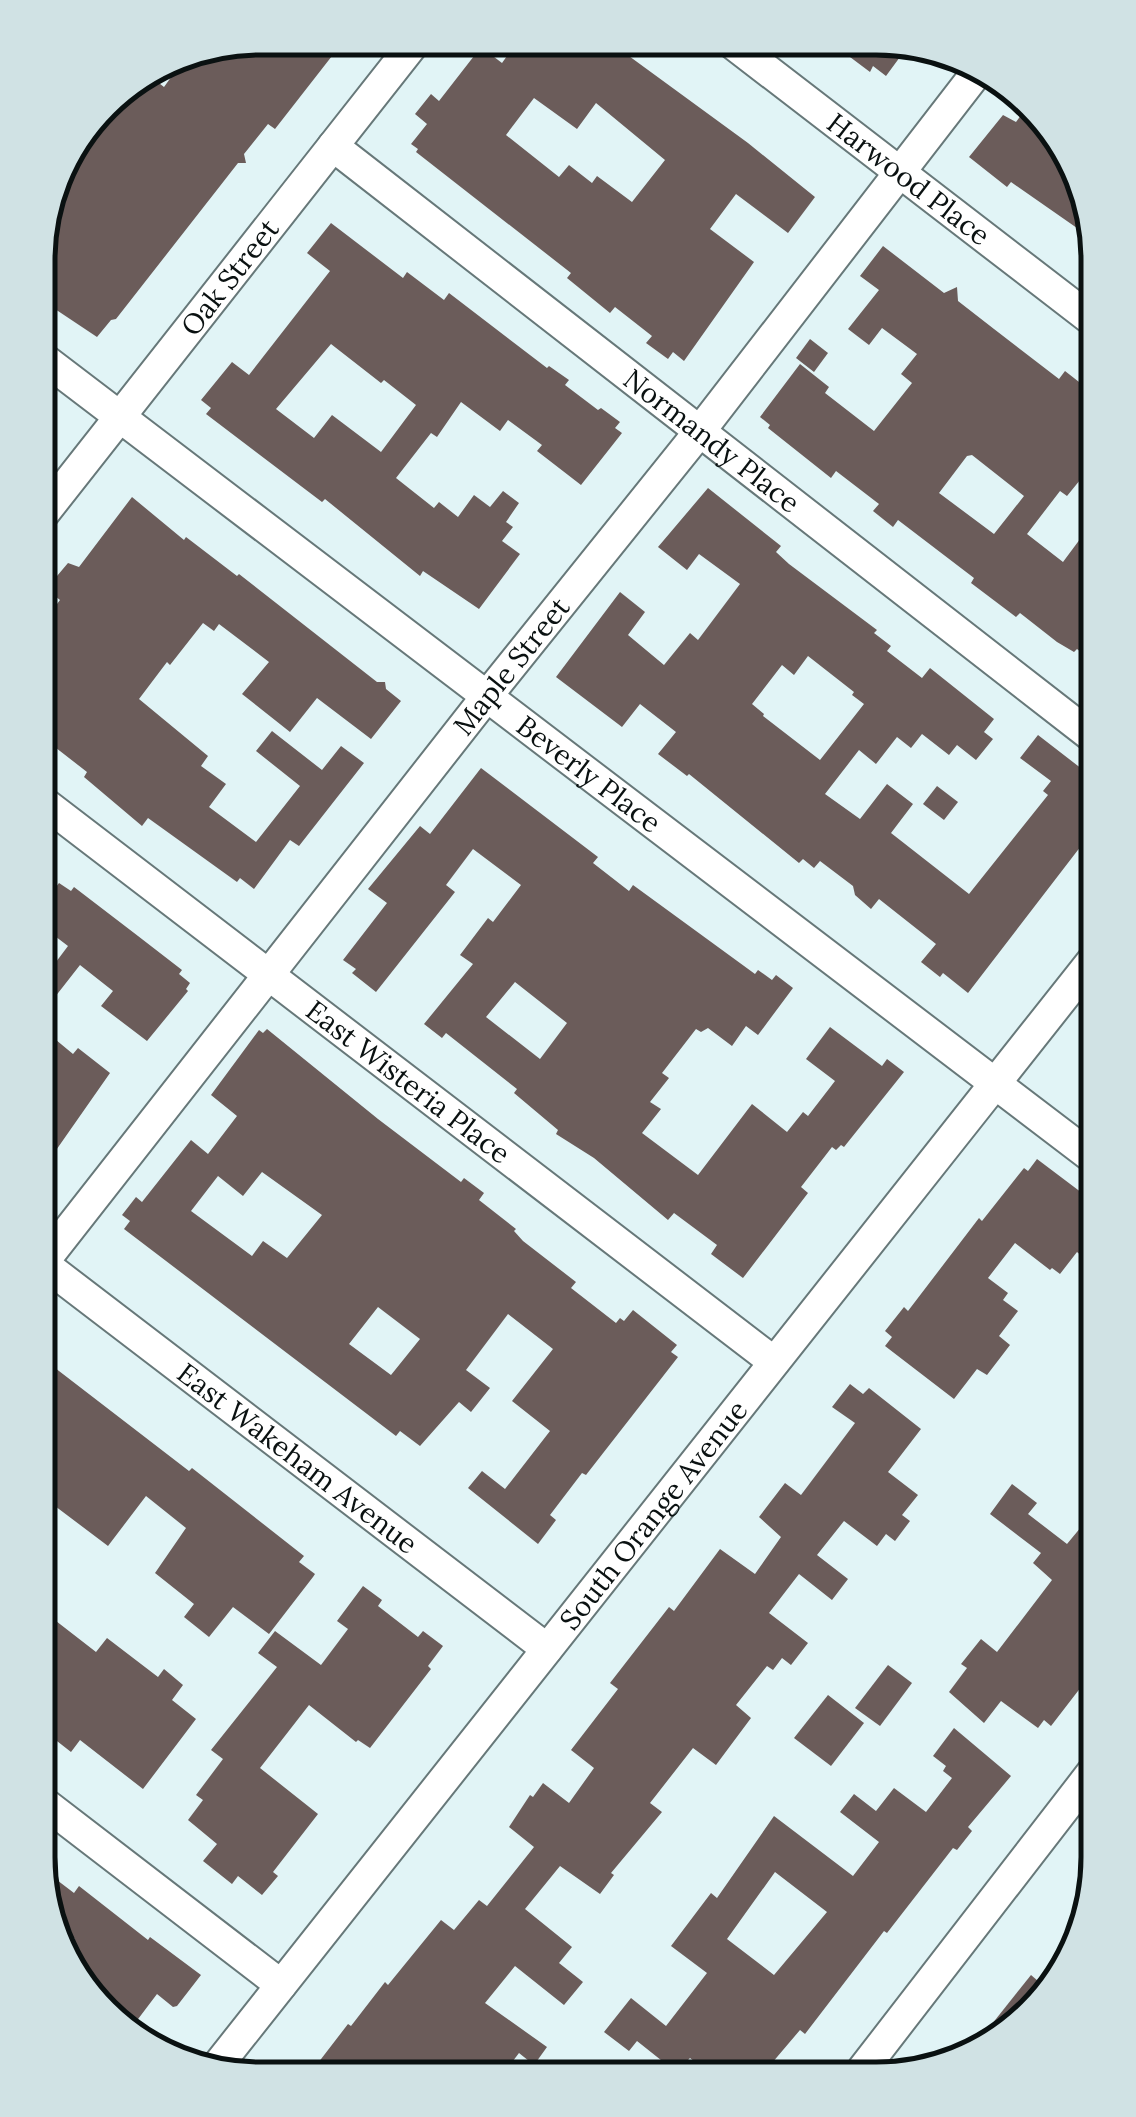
<svg xmlns="http://www.w3.org/2000/svg" width="1136" height="2117" viewBox="0 0 1136 2117" font-family="Lora,serif">
  <rect width="100%" height="100%" fill="#e1f4f6"/>
  <!-- building -->
  <g fill="#6b5c5a" fill-rule="evenodd">
    <path d="M273,38H346L275,129L268,124L244,154L246,163H238L116,319L111,320L97,337L40,299L39,232L61,161L113,93L146,73L164,87L190,51L241,41L256,52L261,46L265,49Z"/>
    <path d="M519,39L607,40L748,143L815,197L788,233L736,194L710,229L754,262L684,361L673,352L668,359L646,343L652,336L615,307L610,313L567,278L571,273L416,152L418,149L411,144L427,124L415,114L431,94L439,101L481,47L502,63ZM534,98L577,129L596,103L665,160L632,202L597,176L592,183L569,165L559,177L506,135Z"/>
    <path d="M841,41H862L911,42L886,76L873,66L870,72L850,57L854,51Z"/>
    <path d="M1030,103L1087,189V235L1011,182L1007,187L969,157L1003,115L1016,122Z"/>
    <path d="M331,223L403,278L407,272L444,300L449,293L547,368L549,366L569,380L565,385L598,410L601,408L620,422L615,428L622,433L581,485L537,451L542,445L508,420L500,431L461,402L437,437L431,433L396,478L434,508L439,502L458,517L474,495L490,507L503,491L519,503L506,522L513,527L502,541L520,554L479,609L423,571L420,576L325,499L322,502L206,414L211,408L201,400L232,362L249,375L330,271L307,253ZM331,344L381,383L384,380L416,405L381,452L332,415L314,438L276,409Z"/>
    <path d="M883,246L944,293L957,287L958,301L994,329L1059,379L1065,371L1088,389L1089,469L1067,496L1060,491L1027,534L1063,562L1089,527L1090,659L1077,649L1074,652L1057,642L1020,613L1016,617L971,583L974,578L898,520L893,527L873,511L879,504L836,471L831,478L768,428L770,425L760,417L800,364L829,387L825,393L874,431L912,383L901,374L917,354L882,328L869,345L848,329L879,290L860,276ZM972,455L1024,496L994,534L939,493L967,456Z"/>
    <path d="M810,339L828,353L814,372L796,358Z"/>
    <path d="M708,488L781,546L776,552L789,564L877,630L874,633L891,646L887,651L922,678L930,668L994,719L984,732L993,739L976,760L957,745L949,755L922,734L911,748L897,737L876,764L859,750L825,794L860,819L887,784L913,804L891,833L969,894L1048,795L1043,791L1051,781L1020,758L1038,735L1091,776V854L1081,846L968,993L943,973L940,977L921,962L936,944L879,899L871,909L855,895L853,886L820,861L814,868L803,859L799,863L689,774L687,776L658,754L676,732L640,704L622,727L556,677L620,592L645,612L628,635L664,665L690,633L698,640L740,584L699,554L687,570L658,547ZM808,656L854,692L852,695L864,704L820,760L763,716L764,714L752,704L782,665L794,675Z"/>
    <path d="M132,497L184,540L186,537L237,576L239,574L377,682H385L386,689L401,701L371,739L317,698L290,732L242,694L269,662L219,624L214,631L203,623L170,665L167,662L139,699L208,756L201,766L226,784L209,807L256,842L300,786L256,751L272,731L322,770L341,746L364,763L299,846L290,840L254,889L240,878L237,882L148,818L142,826L84,777L87,772L42,737V624L60,600L46,589L68,563L79,567Z"/>
    <path d="M481,768L598,857L593,863L629,891L633,885L755,974L758,970L772,980L776,975L793,988L758,1035L746,1026L732,1046L708,1028L701,1032L696,1029L662,1073L669,1078L650,1102L661,1109L642,1133L698,1175L752,1104L787,1132L803,1112L808,1116L835,1081L806,1059L830,1027L882,1066L887,1059L904,1072L844,1147L841,1145L836,1150L832,1147L801,1187L808,1193L743,1278L711,1254L717,1245L674,1213L668,1220L594,1158L556,1134L558,1130L514,1093L517,1089L446,1033L442,1038L424,1024L473,964L460,955L488,918L493,922L521,885L473,849L446,885L455,892L376,992L352,973L356,969L343,960L387,903L368,889L420,826L430,834ZM515,982L567,1023L540,1059L486,1017Z"/>
    <path d="M937,786L958,802L944,820L923,804Z"/>
    <path d="M59,883L71,891L74,887L138,936L182,970L179,974L190,983L186,989L188,991L147,1041L101,1006L113,991L80,965L44,1011V978L68,946L43,927V904Z"/>
    <path d="M267,1029L378,1119L461,1182L464,1178L484,1193L479,1200L516,1229L514,1231L523,1241L576,1282L571,1288L616,1323L620,1318L624,1321L633,1310L677,1345L671,1352L678,1357L586,1475L582,1473L550,1515L556,1520L538,1544L468,1488L482,1471L505,1489L550,1431L512,1401L553,1349L508,1314L466,1370L490,1388L471,1412L459,1402L420,1446L400,1431L396,1436L124,1229L130,1221L122,1215L136,1197L142,1202L191,1140L208,1154L237,1116L211,1095L259,1030L263,1033ZM262,1172L322,1215L287,1258L263,1241L252,1256L191,1211L218,1176L243,1196ZM378,1307L420,1339L391,1375L349,1344Z"/>
    <path d="M44,1030L73,1054L78,1048L110,1073L45,1166Z"/>
    <path d="M1037,1159L1094,1202V1266L1077,1252L1060,1274L1052,1268L1050,1270L1015,1243L988,1278L1008,1293L1003,1300L1018,1311L999,1336L1010,1345L987,1375L977,1369L954,1399L885,1346L892,1337L885,1331L904,1307L908,1311L979,1218L982,1221L1024,1168L1028,1171Z"/>
    <path d="M46,1361L189,1471L192,1468L304,1556L299,1562L315,1574L313,1577L269,1634L233,1607L209,1637L184,1617L194,1604L155,1573L186,1528L146,1496L108,1546L47,1500Z"/>
    <path d="M850,1384L863,1394L869,1388L921,1429L888,1472L918,1495L902,1515L910,1521L895,1541L886,1534L877,1546L844,1521L817,1555L848,1579L832,1600L799,1574L769,1613L808,1643L791,1665L782,1658L773,1670L767,1666L736,1705L751,1718L716,1765L693,1748L650,1803L662,1812L611,1873L614,1875L600,1894L560,1866L525,1909L572,1947L559,1963L583,1982L564,2005L515,1966L485,2003L547,2047L534,2065L519,2053L503,2074L308,2076L348,2024L351,2026L385,1982L388,1985L441,1920L454,1930L479,1900L487,1906L534,1847L509,1827L530,1795L533,1797L543,1783L569,1803L594,1768L571,1750L618,1689L610,1683L669,1607L674,1611L720,1549L755,1574L781,1537L759,1517L785,1483L801,1495L855,1423L832,1407Z"/>
    <path d="M1012,1484L1037,1503L1028,1514L1067,1544L1096,1509L1097,1686L1088,1678L1051,1726L1044,1720L1038,1728L1001,1701L984,1723L949,1692L967,1668L961,1664L981,1639L997,1652L1052,1580L1033,1563L1041,1553L990,1514Z"/>
    <path d="M363,1586L382,1600L378,1606L418,1637L423,1631L443,1646L428,1666L431,1669L370,1748L358,1740L356,1742L309,1705L260,1768L318,1814L273,1872L278,1876L262,1895L238,1876L232,1884L203,1861L217,1844L188,1820L203,1800L196,1795L223,1759L211,1750L277,1667L258,1653L275,1631L321,1665L348,1629L337,1621Z"/>
    <path d="M47,1614L96,1652L107,1638L158,1677L164,1669L183,1685L172,1700L196,1719L143,1789L80,1740L71,1752L48,1734Z"/>
    <path d="M888,1665L912,1683L880,1726L855,1708Z"/>
    <path d="M828,1695L864,1723L831,1766L794,1738Z"/>
    <path d="M954,1728L1011,1776L968,1827L972,1831L957,1850L953,1848L887,1933L884,1931L805,2034L800,2030L766,2070L707,2071L690,2058L676,2072L637,2041L629,2051L604,2032L631,1998L666,2026L707,1973L671,1946L711,1893L717,1898L774,1816L853,1876L879,1842L840,1812L854,1794L876,1811L894,1788L926,1812L952,1778L943,1771L946,1766L933,1756ZM775,1872L827,1912L774,1975L727,1939Z"/>
    <path d="M49,1874L74,1893L79,1886L148,1940L150,1937L201,1975L177,2006L173,2007L157,1994L129,2031L114,2025L88,1986L95,1977L66,1952L75,1939L56,1924H49Z"/>
    <path d="M1031,1975L1052,1993L988,2038L984,2034Z"/>
  </g>
  <g fill="none" stroke-linecap="round" stroke-linejoin="round">
    <defs>
      <g id="minor">
        <path id="s1" d="M728,40L1088,317"/>
        <path id="s2" d="M333,146L1090,735"/>
        <path id="s3" d="M40,356L1093,1158"/>
        <path id="s4" d="M41,517L418,38"/>
        <path id="s5" d="M43,802L774,1362"/>
        <path id="s6" d="M45,1260L487,696L700,431L978,71"/>
        <path id="s7" d="M45,1265L547,1649"/>
        <path d="M48,1806L281,1985"/>
        <path d="M863,2069L1097,1766"/>
        <path id="s8" d="M214,2070L1092,961"/>
      </g>
    </defs>
    <!-- minor casing -->
    <use href="#minor" stroke="#677879" stroke-width="34"/>
    <!-- minor -->
    <use href="#minor" stroke="#fff" stroke-width="30"/>
  </g>
  <g text-anchor="middle" stroke-width="9" stroke-linejoin="round" paint-order="stroke">
    <!-- street labels -->
    <g font-size="28" fill="#0a1111" stroke="#e1f4f6">
      <text dy="10" stroke="none"><textPath href="#s1" startOffset="228">Harwood Place</textPath></text>
      <text dy="10" stroke="none"><textPath href="#s4" startOffset="305">Oak Street</textPath></text>
      <text dy="10" stroke="none"><textPath href="#s2" startOffset="480">Normandy Place</textPath></text>
      <text dy="10" stroke="none"><textPath href="#s6" startOffset="755">Maple Street</textPath></text>
      <text dy="10" stroke="none"><textPath href="#s3" startOffset="690">Beverly Place</textPath></text>
      <text dy="10" stroke="none"><textPath href="#s5" startOffset="460">East Wisteria Place</textPath></text>
      <text dy="10" stroke="none"><textPath href="#s7" startOffset="318">East Wakeham Avenue</textPath></text>
      <text dy="10" stroke="none"><textPath href="#s8" startOffset="708">South Orange Avenue</textPath></text>
    </g>
  </g>
  <!-- crop -->
  <path d="M0 0H1136V2117H0ZM260 55H876A205 205 0 0 1 1081 260V1857A205 205 0 0 1 876 2062H260A205 205 0 0 1 55 1857V260A205 205 0 0 1 260 55Z" fill="#d0e2e4" fill-rule="evenodd"/>
  <path fill="none" stroke="#0a1111" stroke-width="5" d="M260 55H876A205 205 0 0 1 1081 260V1857A205 205 0 0 1 876 2062H260A205 205 0 0 1 55 1857V260A205 205 0 0 1 260 55Z"/>
</svg>
